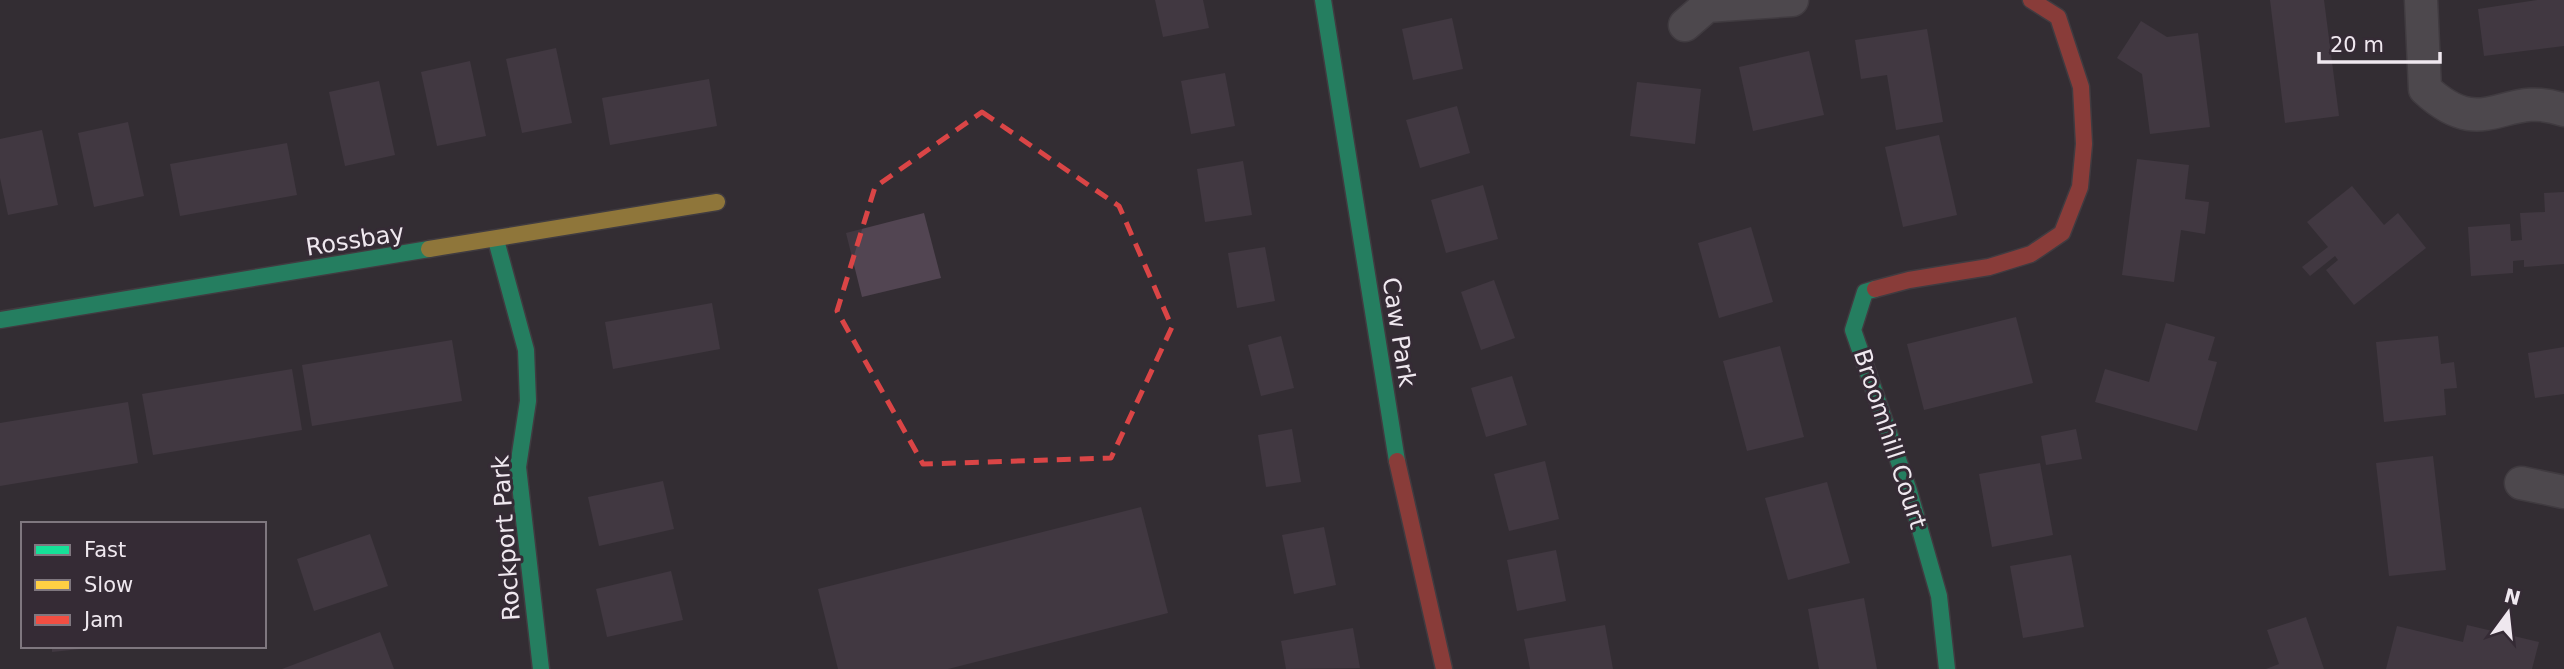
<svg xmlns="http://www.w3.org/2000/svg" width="2564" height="669" viewBox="0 0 2564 669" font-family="'DejaVu Sans',sans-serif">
  <rect width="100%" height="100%" fill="#332d33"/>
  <!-- building -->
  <g fill="#524552">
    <path d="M1155,0H1203L1209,28L1163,37Z"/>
    <path d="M2270,0H2324L2339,116L2285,123Z"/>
    <path d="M2564,0V46L2484,56L2478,9L2537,0Z"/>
    <path d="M1452,18L1463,69L1413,80L1402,29Z"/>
    <path d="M2141,21L2167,37L2198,33L2210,127L2150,134L2142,74L2117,58Z"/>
    <path d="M1927,29L1943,122L1896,130L1887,75L1861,79L1855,40Z"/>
    <path d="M556,48L572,123L522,133L506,59Z"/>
    <path d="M1809,51L1824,115L1753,131L1739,67Z"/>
    <path d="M470,61L486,136L437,146L421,72Z"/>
    <path d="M1225,73L1235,126L1191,134L1181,81Z"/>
    <path d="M709,79L717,126L610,145L602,98Z"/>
    <path d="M379,81L395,155L345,166L329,92Z"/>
    <path d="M1637,82L1701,89L1695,144L1630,136Z"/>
    <path d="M1457,106L1470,153L1420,168L1406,120Z"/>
    <path d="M128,122L144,196L94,207L78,133Z"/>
    <path d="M42,130L58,205L8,215L0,178V139Z"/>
    <path d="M1939,135L1957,215L1903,227L1885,147Z"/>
    <path d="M287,143L297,195L180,216L170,164Z"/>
    <path d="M2137,159L2189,165L2185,199L2209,202L2205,234L2181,230L2174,282L2122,275Z"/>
    <path d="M1243,161L1252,215L1205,222L1197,169Z"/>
    <path d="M1483,185L1498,239L1446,253L1431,200Z"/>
    <path d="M2352,186L2384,225L2398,213L2426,248L2354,305L2326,270L2338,260L2335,256L2310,276L2302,267L2328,247L2307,222Z"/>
    <path d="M2564,192V264L2524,267V260L2513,261V273L2471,276L2468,227L2510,224L2511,241L2522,240L2520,213L2545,212L2544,193Z"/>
    <path d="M924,213L941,278L862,297L846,233Z"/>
    <path d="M1751,227L1773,302L1719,318L1698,243Z"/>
    <path d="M1265,247L1275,301L1237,308L1228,253Z"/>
    <path d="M1494,280L1515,338L1481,350L1461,292Z"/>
    <path d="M712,303L720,349L613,369L605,322Z"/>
    <path d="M2016,317L2033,383L1924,410L1907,344Z"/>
    <path d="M2166,323L2215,337L2208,360L2217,362L2197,431L2095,402L2105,369L2149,382Z"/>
    <path d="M1281,336L1294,388L1261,396L1248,345Z"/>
    <path d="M2438,336L2441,364L2454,362L2457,388L2444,389L2446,415L2384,422L2376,342Z"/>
    <path d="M452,340L462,401L312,426L302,365Z"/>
    <path d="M1780,346L1804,437L1747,451L1723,361Z"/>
    <path d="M2564,347V394L2535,398L2528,353Z"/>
    <path d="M292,369L302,430L153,455L142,394Z"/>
    <path d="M1512,376L1527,425L1486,437L1471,388Z"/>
    <path d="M128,402L138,463L0,486V423Z"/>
    <path d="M1292,429L1301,482L1266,487L1258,435Z"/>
    <path d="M2076,429L2082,459L2046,465L2041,436Z"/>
    <path d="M2433,456L2446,570L2389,576L2376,463Z"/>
    <path d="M1545,461L1559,519L1509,531L1494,474Z"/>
    <path d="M2040,463L2053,535L1992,547L1979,474Z"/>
    <path d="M663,481L674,529L599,546L588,497Z"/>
    <path d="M1827,482L1850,563L1788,580L1765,498Z"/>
    <path d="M1141,507L1168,613L948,669H838L818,589Z"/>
    <path d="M1324,527L1336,585L1294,594L1282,535Z"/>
    <path d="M370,534L388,586L314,611L297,559Z"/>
    <path d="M1556,550L1566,601L1517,611L1507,560Z"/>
    <path d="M2071,555L2084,627L2023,638L2010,566Z"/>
    <path d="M671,571L683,620L607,637L596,589Z"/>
    <path d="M1864,598L1877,669H1819L1808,609Z"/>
    <path d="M2306,617L2324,669H2266L2279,664L2267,630Z"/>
    <path d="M1605,625L1613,669H1530L1524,639Z"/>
    <path d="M2467,625L2539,642L2532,669H2386L2397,626L2463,642Z"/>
    <path d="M1353,628L1360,668L1286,669L1281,641Z"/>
    <path d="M380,632L394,669H282Z"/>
    <path d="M52,646H90V648L52,652Z"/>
  </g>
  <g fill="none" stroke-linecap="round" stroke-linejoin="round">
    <defs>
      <g id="street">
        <path d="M2421,0L2425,89C2485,145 2503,88 2564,110"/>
        <path d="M1685,25L1707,6L1792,0"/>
        <path d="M2521,483L2564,492"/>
      </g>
      <g id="fast">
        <path d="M1323,0L1397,461"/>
        <path d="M496,240L526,350L528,401L518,467L541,669"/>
        <path d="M1875,289L1865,292L1853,330L1909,491L1939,596L1947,669"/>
        <path d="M0,320L429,249"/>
      </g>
      <path id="slow" d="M429,249L717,202"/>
      <g id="jam">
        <path d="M1875,289L1909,280L1989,267L2031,254L2062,233L2080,187L2084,144L2081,87L2058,17L2031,0"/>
        <path d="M1397,461L1444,669"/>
      </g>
    </defs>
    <!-- street casing -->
    <use href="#street" stroke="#514c51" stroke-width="35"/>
    <!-- fast casing -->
    <use href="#fast" stroke="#514c51" stroke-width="19"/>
    <!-- slow casing -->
    <use href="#slow" stroke="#514c51" stroke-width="19"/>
    <!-- jam casing -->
    <use href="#jam" stroke="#514c51" stroke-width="19"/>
    <!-- street -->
    <use href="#street" stroke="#6e696e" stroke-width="32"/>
    <!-- fast -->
    <use href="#fast" stroke="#16e098" stroke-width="16"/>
    <!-- slow -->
    <use href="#slow" stroke="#ffcf43" stroke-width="16"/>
    <!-- jam -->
    <use href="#jam" stroke="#f24e42" stroke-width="16"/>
  </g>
  <!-- marked area -->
  <path d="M0 0H2564V669H0ZM982,112L1119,206L1172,327L1111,458L923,464L837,311L875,187Z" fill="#332d33" fill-opacity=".55" fill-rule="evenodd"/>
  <path fill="none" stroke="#da4546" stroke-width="5" stroke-dasharray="14 9" stroke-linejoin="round" d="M982,112L1119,206L1172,327L1111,458L923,464L837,311L875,187Z"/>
  <g text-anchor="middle" stroke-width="6" stroke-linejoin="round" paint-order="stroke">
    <!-- street labels -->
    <g font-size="24" fill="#efe8ef" stroke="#352b35">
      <text transform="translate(355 240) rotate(-9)" y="8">Rossbay</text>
      <text transform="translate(1399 332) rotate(81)" y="8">Caw Park</text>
      <text transform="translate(1890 439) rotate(72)" y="8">Broomhill Court</text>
      <text transform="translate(506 538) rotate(-94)" y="8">Rockport Park</text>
    </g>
  </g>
  <!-- legend -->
  <rect x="21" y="522" width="245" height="126" fill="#352b35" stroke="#7f777f" stroke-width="2"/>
  <rect x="35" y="545" width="35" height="10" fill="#16e098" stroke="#7f777f" stroke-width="2"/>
  <text x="84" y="557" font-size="21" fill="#efe8ef">Fast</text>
  <rect x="35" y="580" width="35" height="10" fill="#ffcf43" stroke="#7f777f" stroke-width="2"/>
  <text x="84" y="592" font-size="21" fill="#efe8ef">Slow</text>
  <rect x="35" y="615" width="35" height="10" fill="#f24e42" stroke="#7f777f" stroke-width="2"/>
  <text x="84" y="627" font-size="21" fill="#efe8ef">Jam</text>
  <!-- north arrow -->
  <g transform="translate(2508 613) rotate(15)" stroke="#352b35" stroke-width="5" paint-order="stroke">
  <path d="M0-5L12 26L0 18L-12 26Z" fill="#efe8ef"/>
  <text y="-10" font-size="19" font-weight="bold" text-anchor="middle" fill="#efe8ef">N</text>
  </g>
  <!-- scale -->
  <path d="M2319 52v10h121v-10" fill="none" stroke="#efe8ef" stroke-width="3.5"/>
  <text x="2330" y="52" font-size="21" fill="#efe8ef" stroke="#352b35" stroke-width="5" paint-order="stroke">20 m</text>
</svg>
